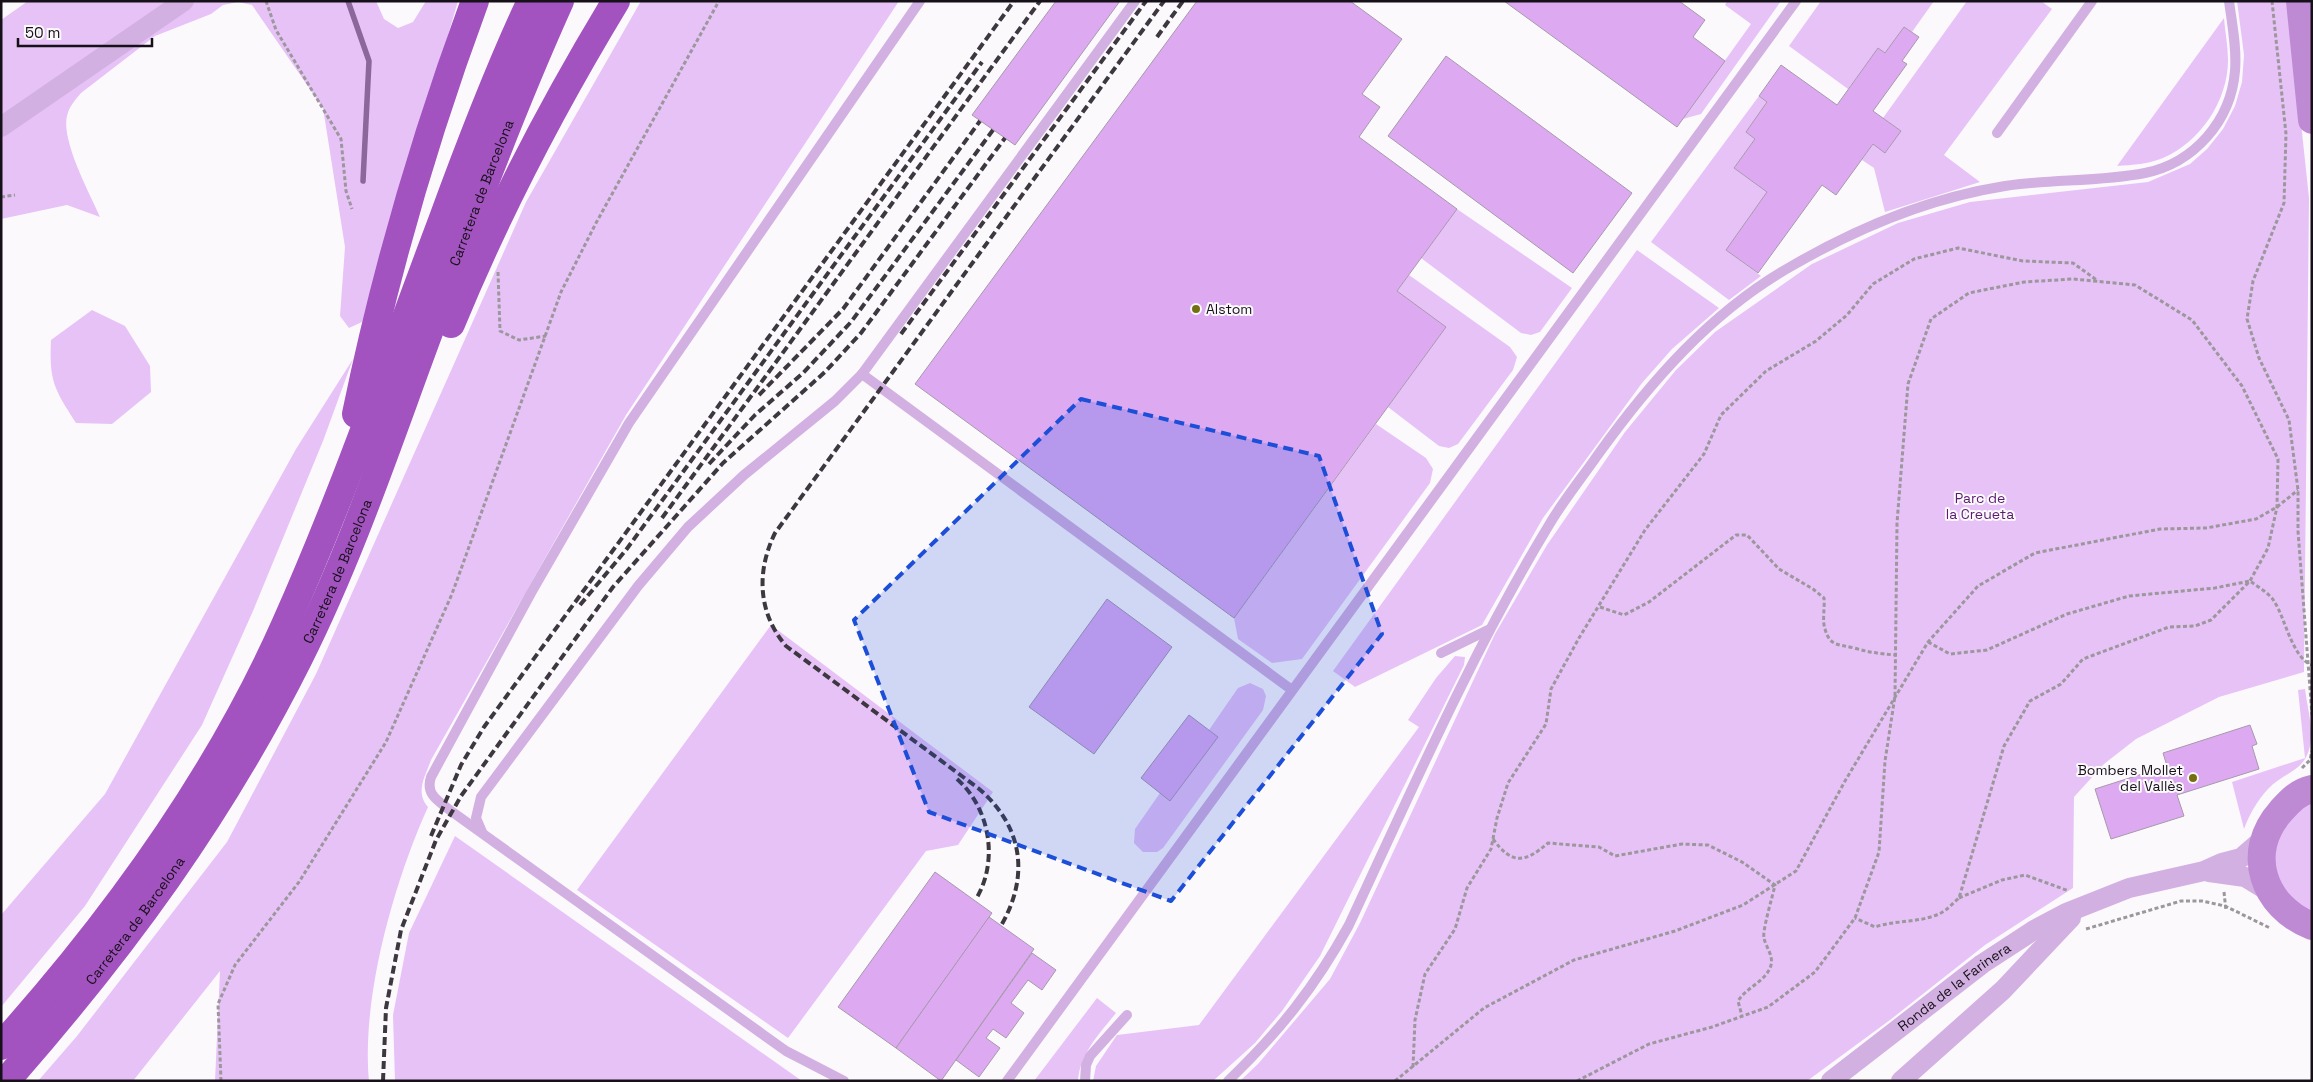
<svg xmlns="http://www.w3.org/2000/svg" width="2313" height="1082" viewBox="0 0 2313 1082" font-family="'Space Grotesk',sans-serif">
  <rect width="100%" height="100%" fill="#fcf9fd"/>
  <!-- green -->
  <g fill="#e7c2f7">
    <path d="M28,1H376L384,19L398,28L413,22L426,1H458L368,310L362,322L349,328L340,316L345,247L323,108L252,5L238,2L223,5L211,14L155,36L81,93C75,100 69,107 67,116C61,141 90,194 100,217L67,205L1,219V20Z"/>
    <path d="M641,1H899L626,415L431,760C425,777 415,792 428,807C394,882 361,998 369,1081H215L220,971L133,1081H38L77,1036L227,842L316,674L526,202Z"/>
    <path d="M1727,1H1781L1701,114L1683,119L1751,24L1725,5Z"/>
    <path d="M1821,1H1934L1912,32L1904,27L1885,53L1878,48L1848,89L1789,46Z"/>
    <path d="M1967,1H2041L2052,9L1944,155L1980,182L1885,212L1874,168L1862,160L1873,144L1886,152L1901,131L1883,118Z"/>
    <path d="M2237,1H2288L2309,198L2304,672L2219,697L2136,739L2104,764L2074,797L2073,888L1985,945L1890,1020L1807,1081H1240L1258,1064L1330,979L1360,923L1495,634L1547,545L1625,432L1676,370L1715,332L1812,264L1898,223L1970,202L2148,182L2190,164L2207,149L2223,129L2235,106L2242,82L2244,55Z"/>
    <path d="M2224,18C2225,32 2228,46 2228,60C2228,101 2200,142 2163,158C2148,164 2133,165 2117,166Z"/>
    <path d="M1759,96L1767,102L1746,132L1755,139L1734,168L1767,192L1726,250L1761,276L1729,300L1651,242Z"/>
    <path d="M1457,209L1572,288L1540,332L1531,335L1521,333L1421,258Z"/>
    <path d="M1637,250L1719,308L1672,349L1642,383L1543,518L1482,625L1355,687L1333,671Z"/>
    <path d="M1409,275L1510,347L1517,357L1513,370L1458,444L1449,448L1439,446L1388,407L1446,327L1397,291Z"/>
    <path d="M92,310L125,326L150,366L151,392L112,424L76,423C54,389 49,381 51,340Z"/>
    <path d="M353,359L323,441L253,611L202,725L85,906L1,1007V915L105,794L296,449Z"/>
    <path d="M1376,424L1426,458L1433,469L1430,483L1302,659L1272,663L1238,639L1234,618Z"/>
    <path d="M771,625L993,792L958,845L926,851L788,1038L577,890Z"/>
    <path d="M1455,656L1465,657L1464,665L1320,956L1282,1011L1255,1043L1213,1081H1093L1096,1066L1117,1035L1199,1025L1419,727L1408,720L1436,678Z"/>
    <path d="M1250,683L1263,689L1266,696L1263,710L1163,848L1157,852H1143L1134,843L1135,829L1160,793L1170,800L1209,730L1238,688Z"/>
    <path d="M2305,689C2307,705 2312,723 2311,739C2308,772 2286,770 2268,789C2257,801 2249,815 2244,829L2232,782L2305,758L2298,690Z"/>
    <path d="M2312,801V913L2283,892L2273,864L2276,835L2292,811Z"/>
    <path d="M455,836L802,1081H395L393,1015L409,933Z"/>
    <path d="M1097,998L1116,1013C1100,1033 1080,1053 1078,1081H1034Z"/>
  </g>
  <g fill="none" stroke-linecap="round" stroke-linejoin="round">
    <!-- stream -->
    <path stroke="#8c679b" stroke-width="5.5" d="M348,1L369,61L363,181"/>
  </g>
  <!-- building -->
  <g fill="#ddaaf2" stroke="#a699ac">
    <path d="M1056,1H1120L1015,145L972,115Z"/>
    <path d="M1197,1H1350L1402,39L1362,94L1380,107L1359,137L1457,209L1397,291L1446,327L1234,618L915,384Z"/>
    <path d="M1504,1H1679L1705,20L1693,37L1725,61L1677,127Z"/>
    <path d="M1904,27L1919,37L1902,61L1907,64L1873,111L1901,131L1885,153L1873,144L1836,195L1822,185L1758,273L1726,250L1767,192L1734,168L1755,139L1746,132L1767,102L1759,96L1781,65L1837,105L1878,48L1885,53Z"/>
    <path d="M1446,56L1632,193L1573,273L1388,136Z"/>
    <path d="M1107,599L1172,647L1094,754L1029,707Z"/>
    <path d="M1189,715L1218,737L1170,801L1141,778Z"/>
    <path d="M2250,725L2257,744L2252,746L2259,769L2177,795L2184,816L2111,839L2095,789L2167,766L2163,753Z"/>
    <path d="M935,872L992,913L896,1048L838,1007Z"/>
    <path d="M989,917L1034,949L941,1081L896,1048Z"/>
    <path d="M1032,953L1056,970L1042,990L1028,980L1011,1003L1024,1013L1006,1038L993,1029L986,1038L1000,1048L979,1077L956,1060Z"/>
  </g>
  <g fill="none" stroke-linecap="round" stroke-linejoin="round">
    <!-- path -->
    <g stroke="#9b979c" stroke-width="3" stroke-dasharray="4 2.5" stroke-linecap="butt">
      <path d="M266,1L276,30L341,139L346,191L352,209"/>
      <path d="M2272,1L2286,134L2284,203L2253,281L2247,319L2259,358L2289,420L2298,490V531L2312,715"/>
      <path d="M1,197L15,195"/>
      <path d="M498,272L500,331L519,340L546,336"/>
      <path d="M1600,607L1624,615L1649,602L1736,535H1747L1779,569L1813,589L1824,598C1825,607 1822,621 1825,629C1830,647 1839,644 1854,648C1868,652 1880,654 1896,655"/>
      <path d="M1928,642L1950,654L1987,650L2067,614L2129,596L2215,588L2250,581C2258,587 2269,593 2274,601C2285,617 2292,658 2312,665"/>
      <path d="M2302,768L2310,760L2312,751"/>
      <path d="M1493,839C1512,865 1525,863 1548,843L1599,847L1615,856L1682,844L1708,845L1742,862L1775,885C1773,895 1762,931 1764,938C1766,948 1775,957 1770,968C1764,982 1746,988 1738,1001L1742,1016"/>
      <path d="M2224,892L2226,911"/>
      <path d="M1959,898L2002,880L2025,875L2069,891"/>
      <path d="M2086,929L2181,901H2202L2225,906L2270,928"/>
      <path d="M1413,1067L1415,1020L1425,974L1455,929L1467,888L1491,849L1497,818L1508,783L1546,724L1551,689L1579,638L1645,530L1704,454L1721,415L1766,371L1816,341L1847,315L1873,284L1914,259L1958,248L2023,261L2073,263L2098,281"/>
      <path d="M221,1081L218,1004L235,965L299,882L386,742L452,594L561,292L596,223L719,1"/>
      <path d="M1395,1081L1484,1008L1574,960L1675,931L1743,905L1796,871L1845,781L1928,642L1978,586L2035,553L2160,529L2206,528L2256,519L2277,507L2298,490"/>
      <path d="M1577,1081L1649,1044L1712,1027L1768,1007L1815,972L1855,918L1879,852L1885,761L1895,696L1897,523L1908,384L1931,319L1969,293L2024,282L2073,279L2135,285L2192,320L2242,386L2278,459L2277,507L2268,548L2250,581L2211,620L2195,626L2169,627L2083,659L2061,684L2030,701L2004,746L1959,898C1953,903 1947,910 1941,913C1921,923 1895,920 1875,927L1855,918"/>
    </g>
    <!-- lane -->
    <g stroke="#d3b0e2" stroke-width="10">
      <path d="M1997,133L2092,1"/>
      <path d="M862,374L1135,1"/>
      <path d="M1441,653L1488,630"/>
      <path d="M482,832L476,818L481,797L638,586L688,527L744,475L835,401L862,374L1292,690"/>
      <path d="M844,1081L786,1051L451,811C439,801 425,795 431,777L531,593L629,423L920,1"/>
      <path d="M1007,1081L1796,1"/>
      <path d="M1085,1081L1086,1065L1090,1056L1127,1015"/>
      <path d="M1228,1081C1279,1032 1315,987 1349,925C1412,790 1472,652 1549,525C1563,501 1581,479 1597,456C1650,382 1711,312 1790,267C1857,228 1929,198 2005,186C2051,179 2099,182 2145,173C2194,163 2231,121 2235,71C2237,48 2232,24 2229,1"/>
    </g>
    <!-- street -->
    <g stroke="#d3b0e2" stroke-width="20">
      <path d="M1,127L184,1"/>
      <path d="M2209,872L2245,877L2271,893"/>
      <path id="s1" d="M1831,1081L1982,964L2034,930L2066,913L2129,888L2204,871L2222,863L2241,858L2264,838"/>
      <path d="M1901,1081L2003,990L2071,918"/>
    </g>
    <!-- secondary -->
    <g stroke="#bf8ad4" stroke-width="28">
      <path d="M2300,1L2312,120"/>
      <path d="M2312,789C2298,792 2290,801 2281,811C2244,852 2263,907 2312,926"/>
    </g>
    <!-- highway -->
    <g stroke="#a253bf" stroke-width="28">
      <path d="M451,324C497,212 553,105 616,1"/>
      <path d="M356,414C385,273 425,136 475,1"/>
      <path d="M1,1046C114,920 216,780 285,625C344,493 391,356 442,221C469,147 497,73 531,1"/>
      <path id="s2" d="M6,1081C123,948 220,816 299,658C345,566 379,469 414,373C460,248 505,123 560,1"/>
    </g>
    <!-- rail -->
    <g stroke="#3d383f" stroke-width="4" stroke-dasharray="8 4" stroke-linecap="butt">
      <path d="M1157,37L1183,1"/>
      <path d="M901,334L1146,1"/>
      <path d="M759,395L843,309L980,121"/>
      <path d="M709,464L755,415L803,373L851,322L993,130"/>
      <path d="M662,518L1040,1"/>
      <path d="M580,605L626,550L982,62"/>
      <path d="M957,779C990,808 999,861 976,899"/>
      <path d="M431,836L461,765L484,727L1014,1"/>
      <path d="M1002,924C1030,874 1022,825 978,788L786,646C758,613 756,572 775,533L1164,1"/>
      <path d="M383,1081L386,1008L401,930L436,840L461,796L613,587L723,463L825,372L861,333L1005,138"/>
    </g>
  </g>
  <!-- marked area -->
  <path fill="#1d4ed8" fill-opacity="0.2" stroke="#1d4ed8" stroke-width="4" stroke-dasharray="10 6" stroke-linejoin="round" d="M1081,399L1319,456L1382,634L1171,901L929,812L854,620Z"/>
  <!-- markers -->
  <g fill="#756f10" stroke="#fcf9fd" stroke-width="2">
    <circle cx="1196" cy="309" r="5"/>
    <circle cx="2193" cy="778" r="5"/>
  </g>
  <g text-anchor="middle" stroke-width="4" stroke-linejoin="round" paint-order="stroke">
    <!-- street labels -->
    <g font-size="14" fill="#161118" stroke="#fcf9fd">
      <text dy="5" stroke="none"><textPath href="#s2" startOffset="1016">Carretera de Barcelona</textPath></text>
      <text dy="5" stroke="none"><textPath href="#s2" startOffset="611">Carretera de Barcelona</textPath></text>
      <text dy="5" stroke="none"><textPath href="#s2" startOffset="206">Carretera de Barcelona</textPath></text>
      <text dy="5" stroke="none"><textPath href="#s1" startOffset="155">Ronda de la Farinera</textPath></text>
    </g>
    <!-- poi labels -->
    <g font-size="14" fill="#161118" stroke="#fcf9fd" text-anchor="start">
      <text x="1206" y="314">Alstom</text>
      <text x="2183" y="775" text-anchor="end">Bombers Mollet<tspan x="2183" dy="16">del Vallès</tspan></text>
    </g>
    <!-- park labels -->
    <g font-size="14" fill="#5b1c70" stroke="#fcf9fd">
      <text x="1980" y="503">Parc de<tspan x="1980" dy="16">la Creueta</tspan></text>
    </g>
  </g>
  <!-- border -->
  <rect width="2313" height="1082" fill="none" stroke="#161118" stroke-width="5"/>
  <!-- scale -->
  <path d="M18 38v8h134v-8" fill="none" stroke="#161118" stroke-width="2.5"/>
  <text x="25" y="38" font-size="15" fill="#161118" stroke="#fcf9fd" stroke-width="4" paint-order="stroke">50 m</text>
</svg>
